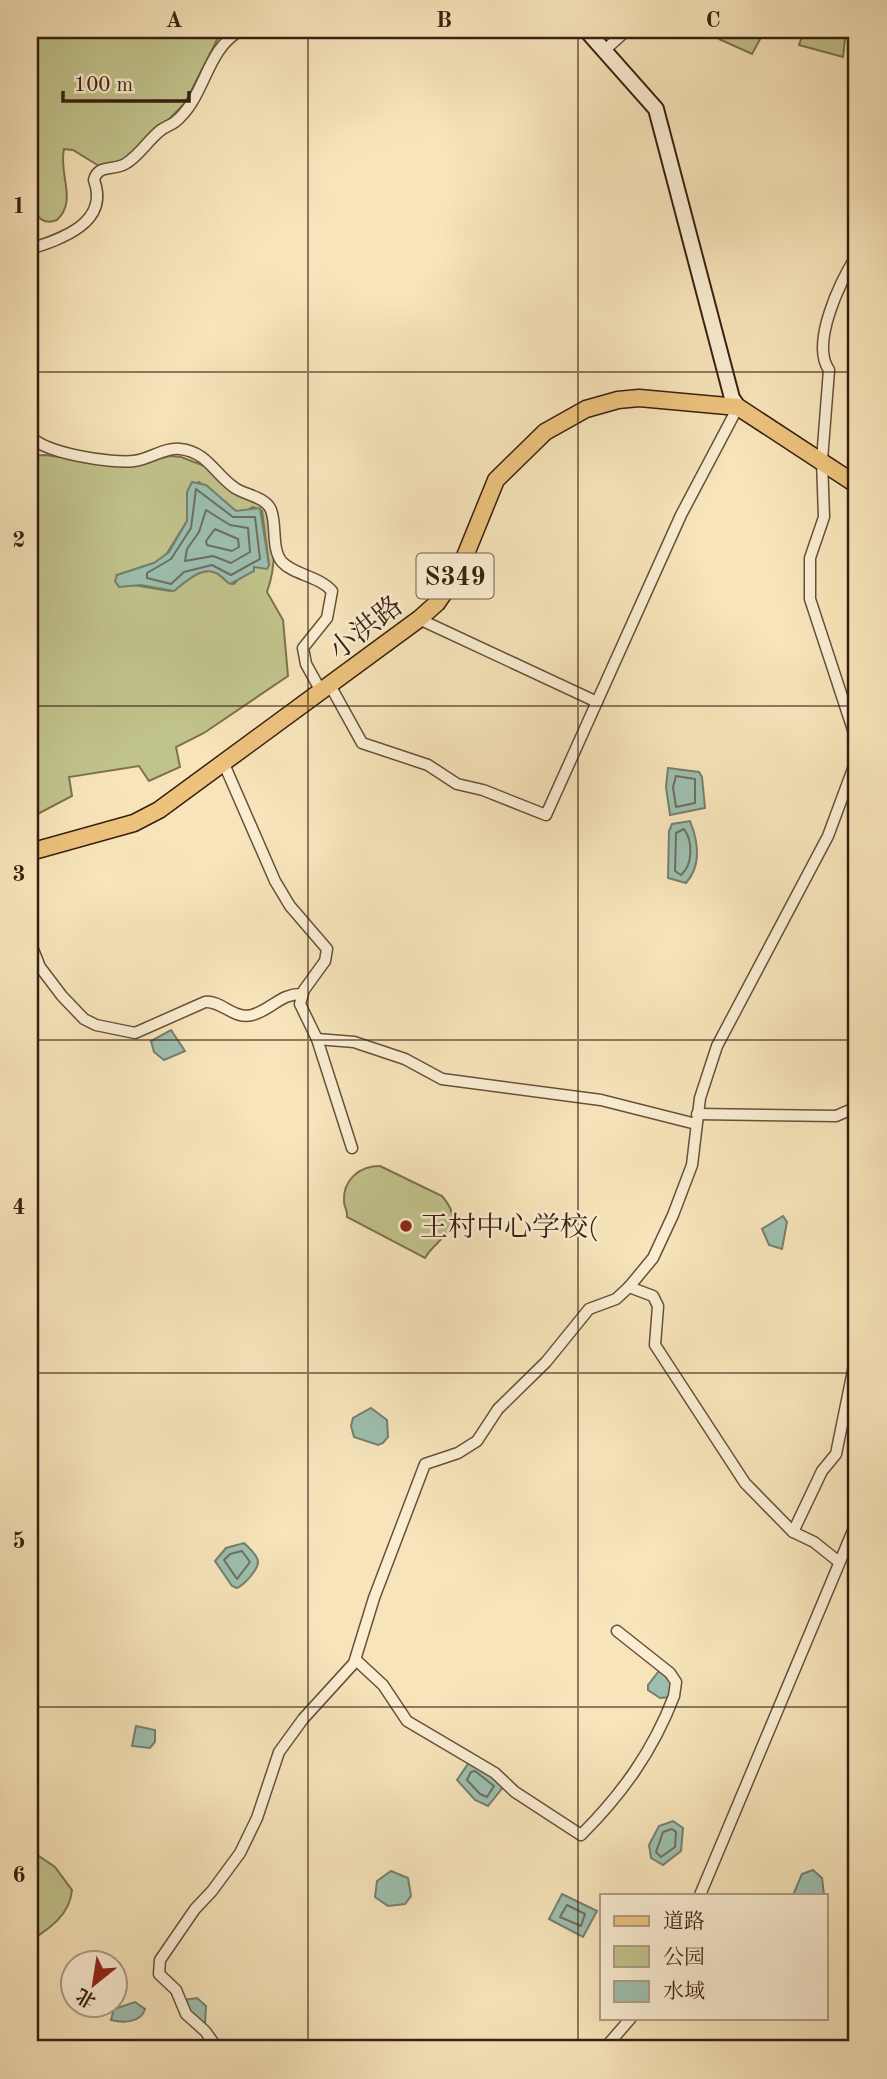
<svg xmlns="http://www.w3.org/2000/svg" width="887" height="2079" viewBox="0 0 887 2079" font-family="'Old Standard TT','Noto Serif SC',serif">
  <rect width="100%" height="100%" fill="#f7e4ba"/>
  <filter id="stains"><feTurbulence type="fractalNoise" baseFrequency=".00286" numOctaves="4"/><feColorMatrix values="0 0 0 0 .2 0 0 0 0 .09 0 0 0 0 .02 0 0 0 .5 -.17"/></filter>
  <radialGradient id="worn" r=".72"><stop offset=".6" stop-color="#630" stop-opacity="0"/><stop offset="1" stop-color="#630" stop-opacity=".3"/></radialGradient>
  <!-- green -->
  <g fill="#c1c38c" stroke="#7d714e" stroke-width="2" fill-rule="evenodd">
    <path d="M30,30L221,32L185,103L136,153L123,160L99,166L73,150L64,149C58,174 78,200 57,220C42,226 37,216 30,204Z"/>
    <path d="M719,30H765L752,54L719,39Z"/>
    <path d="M804,30H846L843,57L799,45Z"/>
    <path d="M46,455L126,467L170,456L181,457L210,468L266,509C277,534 276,567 267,592L283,620L288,676L204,733L176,747L180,767L149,781L139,766L69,777L72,796L30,818V456ZM199,482L236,511L243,512L253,507L262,511L269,565L253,567V571L241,576L234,584C224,583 224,576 215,572C198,566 183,587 170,591L134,585L117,575L154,563L166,555L187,521V496Z"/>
    <path d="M380,1166L442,1196C470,1229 436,1237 425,1258L347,1217C348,1210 344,1208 344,1201C343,1180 359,1166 380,1166Z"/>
    <path d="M30,1850L55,1867L72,1890C70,1915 49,1929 30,1941Z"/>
  </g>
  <!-- water -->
  <g fill="#9dbfaf" stroke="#757f6f" stroke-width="2">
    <path d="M192,482L206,485L236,511L260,508L269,565L267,569L254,567V571L230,584C225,581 221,575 216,573C201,566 184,583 174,591L141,585L119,587L115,581L117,575L154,563L169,552L187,521V492Z"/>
    <path d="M668,768L699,772L702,777L705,808L670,815L666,787Z"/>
    <path d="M690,821C698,841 702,865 686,883L668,878L669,831L672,824Z"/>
    <path d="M171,1030L185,1051L164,1060L154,1052L151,1041Z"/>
    <path d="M783,1216L787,1222L782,1249L769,1245L762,1229Z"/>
    <path d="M371,1408L387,1420L388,1437L383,1443L378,1445L354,1437L351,1426L353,1418Z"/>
    <path d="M244,1543C249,1548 258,1555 258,1562C258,1570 244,1585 237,1588L232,1586L215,1561L226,1548Z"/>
    <path d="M659,1671L672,1682L671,1697L660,1698L648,1690V1685Z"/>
    <path d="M136,1726L155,1730V1742L150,1748L132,1746Z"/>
    <path d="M470,1761L504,1786L488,1806L475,1800L457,1780Z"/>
    <path d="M673,1821L683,1828L681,1851L663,1865L651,1858L649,1845L659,1826Z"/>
    <path d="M813,1870L822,1878L824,1895H793L802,1874Z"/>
    <path d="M391,1871L408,1878L411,1896L405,1904L388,1906L375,1897L377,1881Z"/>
    <path d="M562,1894L597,1911L583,1937L549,1919Z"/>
    <path d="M197,1998L206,2006L205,2026L193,2018L184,2000Z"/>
    <path d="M135,2002L145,2009C141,2023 123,2023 111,2020L114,2009Z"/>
  </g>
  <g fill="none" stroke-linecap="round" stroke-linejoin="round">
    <!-- shore -->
    <g stroke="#6b6f60" stroke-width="2">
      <path d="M196,489L233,517H255L260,559L231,575L212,565L184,572L171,584L147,578V573L171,559L191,528Z"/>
      <path d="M206,510L230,525L248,528L250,552L231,563L213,556L185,561L187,549L199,532Z"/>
      <path d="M215,529L238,539L239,547L232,551L207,545L206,541Z"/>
      <path d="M676,776L695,779V803L676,807L673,787Z"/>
      <path d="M684,829C693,841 693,865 681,875L675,871L676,833Z"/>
      <path d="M242,1551L250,1562L237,1579L224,1560L230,1554Z"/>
      <path d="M475,1771L494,1786L487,1797L480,1794L467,1780L471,1772Z"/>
      <path d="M672,1829L676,1832L675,1847L661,1857L656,1852L663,1832Z"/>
      <path d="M567,1905L585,1914L581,1926L560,1917Z"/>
    </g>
    <defs>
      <g id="street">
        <path d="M606,49L627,30"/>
        <path d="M30,249C61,239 110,223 94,180C98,164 113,171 125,164C139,156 148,140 161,130C165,127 171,125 175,122C206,97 205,50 241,30"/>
        <path d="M30,435C40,453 114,464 134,461C150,459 165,447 180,449C208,452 215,475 235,488C245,495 266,497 271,510C277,525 271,549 282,562C294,575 319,576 332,591L327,618L303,648L306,664L322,693"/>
        <path d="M419,619L597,702"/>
        <path d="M331,687L362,743L428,765L457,784L483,790L546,815L681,515L738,407"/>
        <path d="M224,764L275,881L290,906L327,949L325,961L304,990L300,1004L317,1039L352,1148"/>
        <path d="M30,942L40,967L62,996L84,1019L96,1025L135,1033L205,1002C221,1000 234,1020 252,1015C271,1010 281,993 302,994"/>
        <path d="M317,1039L354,1042L405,1059L442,1079L601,1100L696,1124"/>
        <path d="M697,1114L836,1116L857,1107"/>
        <path d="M629,1287L653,1258L673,1215L692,1165L700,1098L717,1046L828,836L854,766L856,739L810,599V558L824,517L822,460L829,370C810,343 841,280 857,255"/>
        <path d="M793,1532L822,1471L836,1454L857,1351"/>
        <path d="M356,1660L383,1685L407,1721L495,1773L515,1792L581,1835C622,1794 653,1751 674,1696L676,1682L670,1673L617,1631"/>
        <path d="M700,1895L857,1521"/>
        <path d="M218,2049L205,2031L186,2014L176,1990L159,1974L160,1960L195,1909L212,1891L240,1853L257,1818L279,1752L303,1719L354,1663L374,1598L425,1464L458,1453L477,1441L498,1409L546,1362L589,1309L616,1299L629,1287L653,1296L658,1306L655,1345L745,1483L793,1532L814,1542L839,1562"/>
        <path d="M604,2049L631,2018"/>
      </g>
      <path id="secondary" d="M586,30L656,109L732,398L738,407"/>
      <path id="primary" d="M30,852L134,823L159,810L419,619L437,603L459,571L496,480L545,432L586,409L618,400L639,398L738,407L857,485"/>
    </defs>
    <!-- street casing -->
    <use href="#street" stroke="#68503a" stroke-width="13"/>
    <!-- secondary casing -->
    <use href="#secondary" stroke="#391f10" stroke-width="18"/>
    <!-- primary casing -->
    <use href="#primary" stroke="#391f10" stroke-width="19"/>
    <!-- street -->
    <use href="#street" stroke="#faedd2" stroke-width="10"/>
    <!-- secondary -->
    <use href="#secondary" stroke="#faedd2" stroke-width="14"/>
    <!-- primary -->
    <use href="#primary" stroke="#ecc27d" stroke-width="16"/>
  </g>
  <!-- grid -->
  <path fill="none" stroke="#391f10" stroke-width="2" stroke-opacity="0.55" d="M308,30V2049M578,30V2049M30,372H857M30,706H857M30,1040H857M30,1373H857M30,1707H857"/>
  <!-- markers -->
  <circle fill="#8f2418" stroke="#faedd2" stroke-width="2.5" cx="406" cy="1226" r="7"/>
  <g text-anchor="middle" stroke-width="5" stroke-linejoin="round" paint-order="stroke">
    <!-- shield labels -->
    <rect fill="#faedd2" stroke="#735d4a" stroke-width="2" x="416.5" y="553.5" width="77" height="45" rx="5"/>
    <g font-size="26" font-weight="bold" fill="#391f10">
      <text x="455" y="585">S349</text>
    </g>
    <!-- street labels -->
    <g font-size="28" fill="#391f10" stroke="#faedd2">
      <text transform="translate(365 627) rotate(-38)" y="10">小洪路</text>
    </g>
    <!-- poi labels -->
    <g font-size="28" fill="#391f10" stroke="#faedd2" text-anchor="start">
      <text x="420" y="1236">王村中心学校(</text>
    </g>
  </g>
  <!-- margin -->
  <rect width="887" height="2079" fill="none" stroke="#f7e4ba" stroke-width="77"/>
  <!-- legend -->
  <rect x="600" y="1894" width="228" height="126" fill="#faedd2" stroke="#ad9b84" stroke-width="2"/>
  <rect x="614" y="1916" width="35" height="10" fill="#ecc27d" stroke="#ad9b84" stroke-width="2"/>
  <text x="663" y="1928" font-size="21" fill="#391f10">道路</text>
  <rect x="614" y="1946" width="35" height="21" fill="#c1c38c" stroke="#ad9b84" stroke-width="2"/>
  <text x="663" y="1964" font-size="21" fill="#391f10">公园</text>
  <rect x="614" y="1981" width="35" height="21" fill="#9dbfaf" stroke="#ad9b84" stroke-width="2"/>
  <text x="663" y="1998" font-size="21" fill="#391f10">水域</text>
  <!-- north arrow -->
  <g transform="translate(94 1984) rotate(210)"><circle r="33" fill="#faedd2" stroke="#ad9b84" stroke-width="2"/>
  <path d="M0-5L12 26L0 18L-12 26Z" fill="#8f2418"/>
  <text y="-10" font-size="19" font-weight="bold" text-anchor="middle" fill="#391f10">北</text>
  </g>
  <!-- scale -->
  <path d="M63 91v10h126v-10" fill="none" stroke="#391f10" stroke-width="3.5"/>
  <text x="74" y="91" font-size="21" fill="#391f10" stroke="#faedd2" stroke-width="5" paint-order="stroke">100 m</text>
  <rect x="38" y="38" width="810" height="2002" fill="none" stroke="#391f10" stroke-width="2.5"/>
  <g font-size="23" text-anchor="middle" font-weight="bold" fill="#391f10">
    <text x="174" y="27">A</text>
    <text x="444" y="27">B</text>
    <text x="713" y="27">C</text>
    <text x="19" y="213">1</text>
    <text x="19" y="547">2</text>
    <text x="19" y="881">3</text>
    <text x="19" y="1214">4</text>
    <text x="19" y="1548">5</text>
    <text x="19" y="1882">6</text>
  </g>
  <rect width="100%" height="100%" filter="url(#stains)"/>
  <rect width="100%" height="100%" fill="url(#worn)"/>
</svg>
